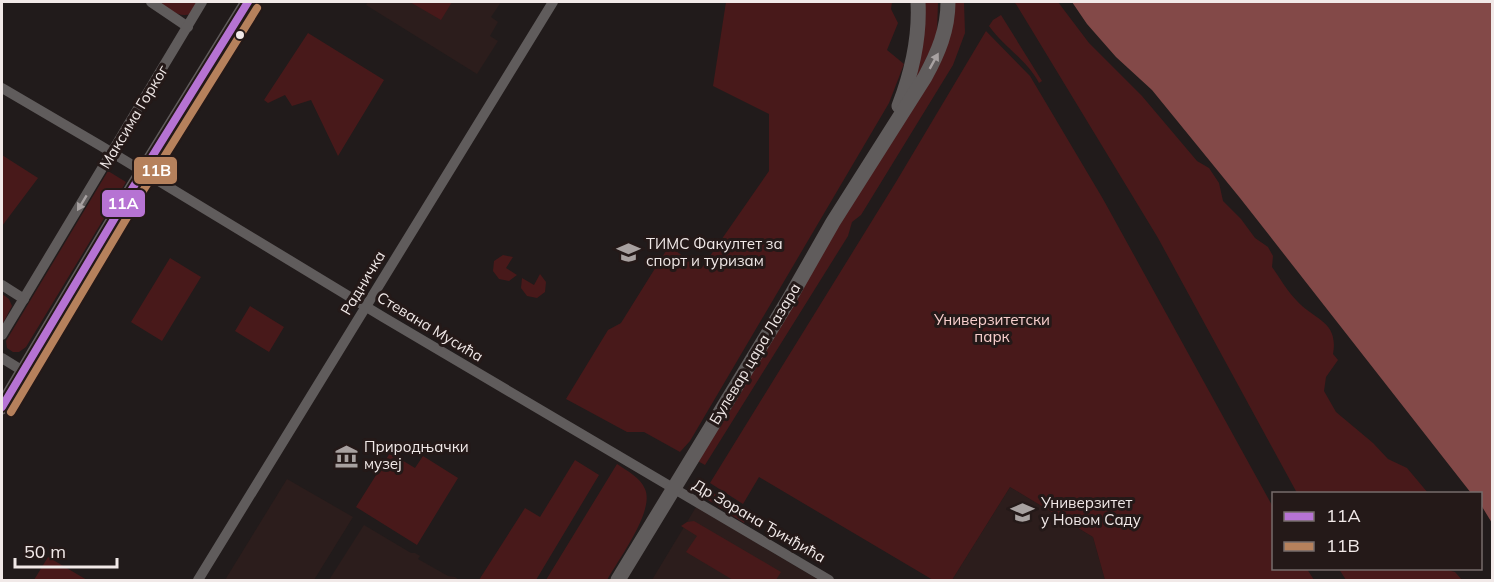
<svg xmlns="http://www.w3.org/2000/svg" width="1494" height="582" viewBox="0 0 1494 582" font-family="Mulish,sans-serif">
  <rect width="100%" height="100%" fill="#211b1b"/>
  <!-- built -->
  <g fill="#2c1d1c">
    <path d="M368,2H501L491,17L498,22L490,36L498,41L477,74L366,5Z"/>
    <path d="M287,479L353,517L314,580H225Z"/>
    <path d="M1010,487L1093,537L1105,580H952Z"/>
    <path d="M696,507L819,580H652Z"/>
    <path d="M364,525L411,553H415L420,556L418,559L448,576L455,577L459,580H329Z"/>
  </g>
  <!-- green -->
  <g fill="#48191a">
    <path d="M161,2H197L190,14C180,18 166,9 161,2Z"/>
    <path d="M410,2H452L441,20Z"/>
    <path d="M726,2H892L891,9L898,23L887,50L904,64L889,103L690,441L680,452L644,432H627L566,399L608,330L621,323L669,246L701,269L769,171V114L713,86Z"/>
    <path d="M921,2H938L937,32L932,47L909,93Z"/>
    <path d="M949,2H964L965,33L953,65L861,215L852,222L848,236L705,465L694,459L925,77Z"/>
    <path d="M1013,2H1058L1089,43L1142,96L1197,161L1209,168L1219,183L1223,201L1241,219L1255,238L1268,247L1273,256L1272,267C1280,278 1287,291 1297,301C1314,320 1339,321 1333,354L1338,360L1326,377L1324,391L1336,412L1373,443L1388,459L1407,468L1428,493H1297L1158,238L1016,4Z"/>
    <path d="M1001,15L1042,81L1039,83C1027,60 1004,47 989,26L993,20Z"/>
    <path d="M986,31L1030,76L1103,199L1273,507L1274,568L1307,569L1314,580H1105L1093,537L1010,487L952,580H933L759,477L743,504L710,483L896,182Z"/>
    <path d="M308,33L384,80L338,156L311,100L292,106L285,95L268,103L264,100Z"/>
    <path d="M2,155L38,178L2,226Z"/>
    <path d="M108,171L126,182L26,347L19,352H13L7,348L6,341Z"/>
    <path d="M503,255L513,257L506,268L517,275L509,281L499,279L493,271L494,261Z"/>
    <path d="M170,258L201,277L162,341L131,322Z"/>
    <path d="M540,274L546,282L545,292L537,298L527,296L521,288L522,278L534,285Z"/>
    <path d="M2,294L9,299L12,306L2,325Z"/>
    <path d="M250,306L284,327L269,352L235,331Z"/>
    <path d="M390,453L415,468L423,456L458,478L417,545L356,507Z"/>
    <path d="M575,460L599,475L536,580H479L525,508L540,517Z"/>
    <path d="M617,464C627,471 640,477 645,489C655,511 618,560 607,580H546Z"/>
    <path d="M707,489L749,514L744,523L705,498L702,496Z"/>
    <path d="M694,521L781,572L776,580H733L686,552L697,536L681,526L687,522Z"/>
    <path d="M48,557L87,580H34Z"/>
    <path d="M1339,569H1444L1455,572L1462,580H1346Z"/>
  </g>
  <!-- water -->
  <path fill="#834948" d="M1072,2H1492V523L1481,505L1480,494L1471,493L1240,198L1152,90L1116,57L1087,24Z"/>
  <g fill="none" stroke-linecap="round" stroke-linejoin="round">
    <!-- street -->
    <g stroke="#605c5c" stroke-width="10">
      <path d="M151,2L188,27"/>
      <path d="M2,88L101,146L383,317L829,580"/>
      <path d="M2,285L24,299"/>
      <path d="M2,335L202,2"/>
      <path d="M2,358L23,371"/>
      <path d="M198,580L553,2"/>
    </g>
    <!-- secondary -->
    <g stroke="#605c5c" stroke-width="15">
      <path d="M899,106C912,72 920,38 918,2"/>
      <path d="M2,407L132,189L248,2"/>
      <path d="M618,580L788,301L833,222L925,77C938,53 948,30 948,2"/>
    </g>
    <defs>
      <path id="bus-1" d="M2,407L132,189L248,2"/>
      <path id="bus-2" d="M11,412L141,194L257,8"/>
    </defs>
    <!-- bus-1 casing -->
    <use href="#bus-1" stroke="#241918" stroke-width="12"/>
    <!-- bus-2 casing -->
    <use href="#bus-2" stroke="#241918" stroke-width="12"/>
    <!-- bus-1 -->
    <use href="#bus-1" stroke="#b673d3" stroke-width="8"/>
    <!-- bus-2 -->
    <use href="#bus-2" stroke="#b6815c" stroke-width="8"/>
  </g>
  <!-- one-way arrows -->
  <defs><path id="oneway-solid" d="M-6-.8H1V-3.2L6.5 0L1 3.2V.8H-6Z" transform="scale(1.5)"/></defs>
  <g fill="#a8a2a2">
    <use href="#oneway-solid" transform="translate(934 61) rotate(-61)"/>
    <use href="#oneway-solid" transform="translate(82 203) rotate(121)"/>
  </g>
  <!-- icons -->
  <defs>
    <symbol id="university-bare" viewBox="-9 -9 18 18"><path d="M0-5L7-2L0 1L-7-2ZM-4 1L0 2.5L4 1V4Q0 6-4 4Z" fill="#a8a1a0" stroke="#241918" stroke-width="2.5" paint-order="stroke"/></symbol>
    <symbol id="museum-bare" viewBox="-9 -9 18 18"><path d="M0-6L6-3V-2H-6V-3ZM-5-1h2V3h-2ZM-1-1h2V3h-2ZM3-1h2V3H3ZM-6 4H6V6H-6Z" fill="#a8a1a0" stroke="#241918" stroke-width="2.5" paint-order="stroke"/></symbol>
  </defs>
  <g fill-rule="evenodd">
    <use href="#university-bare" x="612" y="236" width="33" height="33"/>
    <use href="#museum-bare" x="330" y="440" width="33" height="33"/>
    <use href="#university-bare" x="1006" y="496" width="33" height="33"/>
  </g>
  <!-- markers -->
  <circle fill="#f1e9e8" stroke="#241918" stroke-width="2" cx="240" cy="35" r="5"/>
  <g text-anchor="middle" stroke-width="6" stroke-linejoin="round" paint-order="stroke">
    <!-- street labels -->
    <g font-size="15" fill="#f1e9e8" stroke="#241918">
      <text transform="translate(134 117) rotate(-59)" y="5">Максима Горког</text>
      <text transform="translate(363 283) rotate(-59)" y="5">Радничка</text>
      <text transform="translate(430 327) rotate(31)" y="5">Стевана Мусића</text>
      <text transform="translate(755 354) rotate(-59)" y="5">Булевар цара Лазара</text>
      <text transform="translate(759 521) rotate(30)" y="5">Др Зорана Ђинђића</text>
    </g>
    <!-- poi labels -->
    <g font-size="15" fill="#f1e9e8" stroke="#241918" text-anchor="start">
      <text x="646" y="249">ТИМС Факултет за<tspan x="646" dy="17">спорт и туризам</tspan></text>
      <text x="364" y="452">Природњачки<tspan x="364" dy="17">музеј</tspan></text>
      <text x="1041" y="508">Универзитет<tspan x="1041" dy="17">у Новом Саду</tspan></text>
    </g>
    <!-- park labels -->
    <g font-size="15" fill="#f9d0ce" stroke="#241918">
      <text x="992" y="325">Универзитетски<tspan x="992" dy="17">парк</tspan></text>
    </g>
  </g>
  <g stroke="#241918" stroke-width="2">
    <rect x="133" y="156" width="45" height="29" rx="6" fill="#b6815c"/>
    <rect x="101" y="189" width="45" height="29" rx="6" fill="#b673d3"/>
  </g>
  <g font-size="16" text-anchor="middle" font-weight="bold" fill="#fff">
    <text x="156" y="176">11B</text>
    <text x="123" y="209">11A</text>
  </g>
  <!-- border -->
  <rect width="1494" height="582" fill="none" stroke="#f1e9e8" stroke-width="6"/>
  <!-- legend -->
  <rect x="1272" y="492" width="210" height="78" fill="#241918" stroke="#766c6b" stroke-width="1.5"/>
  <rect x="1284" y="512" width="30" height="9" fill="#b673d3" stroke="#766c6b" stroke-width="1.5"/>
  <text x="1326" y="522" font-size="18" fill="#f1e9e8">11A</text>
  <rect x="1284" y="542" width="30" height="9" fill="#b6815c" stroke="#766c6b" stroke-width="1.5"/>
  <text x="1326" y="552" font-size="18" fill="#f1e9e8">11B</text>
  <!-- scale -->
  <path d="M15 558v9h102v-9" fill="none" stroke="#f1e9e8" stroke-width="3"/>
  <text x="24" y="558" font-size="18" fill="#f1e9e8" stroke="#241918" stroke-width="4.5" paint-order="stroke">50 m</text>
</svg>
